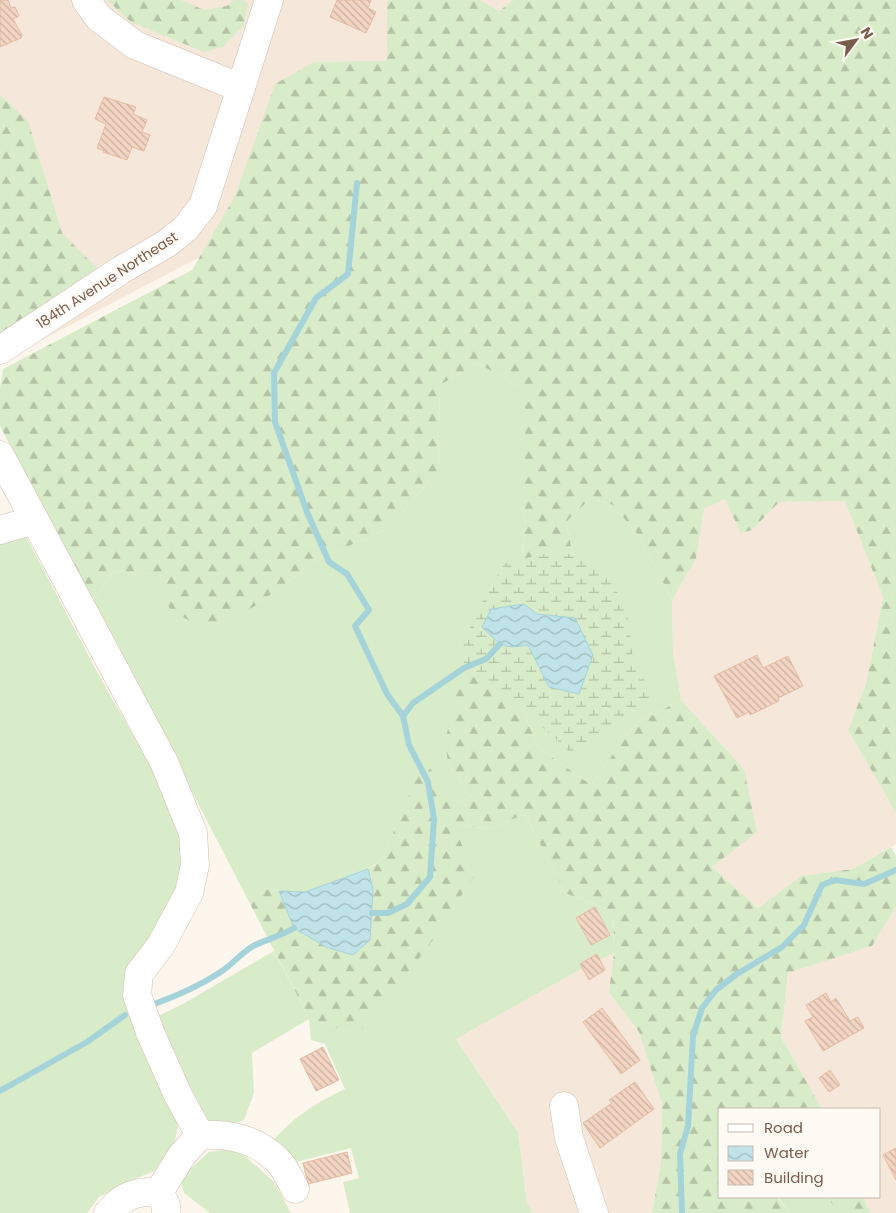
<svg xmlns="http://www.w3.org/2000/svg" width="896" height="1213" viewBox="0 0 896 1213" font-family="Poppins,sans-serif">
  <defs>
    <pattern id="forest-firs" width="22" height="20" patternUnits="userSpaceOnUse" patternTransform="scale(1.25)"><rect width="22" height="20" fill="#d8ecc9"/><path d="M5 1l3.5 6h-7zM16 11l3.5 6h-7z" fill="#b4c2a5"/></pattern>
    <pattern id="wetland-marsh" width="20" height="14" patternUnits="userSpaceOnUse" patternTransform="scale(1.25)"><rect width="20" height="14" fill="#d8ecc9"/><path d="M1 5h8M5 5V1M11 12h8M15 12V8" fill="none" stroke="#b4c2a5"/></pattern>
    <pattern id="water-waves" width="16" height="10" patternUnits="userSpaceOnUse" patternTransform="scale(1.25)"><rect width="16" height="10" fill="#bfe3e8"/><path d="M0 5q4-4 8 0t8 0" fill="none" stroke="#a0bbbe"/></pattern>
    <pattern id="building-back-hatch" width="6" height="6" patternUnits="userSpaceOnUse" patternTransform="scale(1.25)"><rect width="6" height="6" fill="#f3d5c3"/><path d="M-1 5l2 2M0 0l6 6M5-1l2 2" fill="none" stroke="#cab0a1"/></pattern>
  </defs>
  <rect width="100%" height="100%" fill="#fdf6ec"/>
  <!-- residential -->
  <g fill="#f5e8da">
    <path d="M0,0H689L0,362Z"/>
    <path d="M725,498L752,530L779,502L845,501L883,597L866,684L848,730L896,813V844L853,869L801,876L758,908L712,867L744,769L681,700L673,652L672,600L696,559L704,509Z"/>
    <path d="M896,906V1213H870L863,1197H880V1109H822L781,1037L788,973L871,946Z"/>
    <path d="M614,953L610,992L639,1032L662,1104L661,1162L652,1213H533L527,1203L518,1132L456,1039L583,968L589,979L605,970L600,960Z"/>
  </g>
  <!-- grass -->
  <g fill="#d8ecc9">
    <path d="M478,363L525,391V512L521,571L579,585L566,522L591,498L613,505L639,536L672,600L673,652L681,700L634,725L591,785L538,747L506,668L448,762L470,797L458,803L423,761L382,860C363,872 325,892 303,892C281,892 266,887 245,894L93,601L114,571L151,574L170,609L255,606L319,559L387,529L438,471L440,385Z"/>
    <path d="M26,536L97,672L177,812L184,872L173,907L133,968L178,1127L171,1157L157,1170L127,1182L99,1197L87,1213H0V544Z"/>
    <path d="M525,814L565,893L613,911L614,953L600,960L596,955L580,964L583,968L456,1039L518,1132L527,1203L533,1213H350L343,1182L359,1178L351,1148L288,1164L269,1146C290,1119 315,1103 345,1089L325,1044L311,1040L309,1019L252,1053L254,1093L244,1120L212,1130L196,1120L154,1018L181,1005L274,951L309,1018L357,1035L454,825L489,829Z"/>
    <path d="M236,1148L274,1182L291,1213H210L184,1193L180,1178L209,1152Z"/>
    <path d="M778,1197H826L841,1213H789Z"/>
  </g>
  <!-- forest -->
  <g fill="url(#forest-firs)">
    <path d="M107,0H181L204,10L227,6L234,0H243L248,4L244,25L223,47L204,52L131,22Z"/>
    <path d="M387,0H480L499,11L514,0H896V813L848,730L866,684L883,597L845,501L779,502L752,530L741,533L725,499L704,509L696,559L672,600L639,536L613,505L591,498L566,522L579,585L521,571L525,512V391L478,363L440,385L438,471L387,529L319,559L255,606L206,631L170,609L150,574L114,571L93,601L0,426V388L3,369L192,270L235,196L275,84L314,62L387,61Z"/>
    <path d="M0,95L28,121L62,233L102,273L0,334Z"/>
    <path d="M506,668L538,747L591,785L634,725L681,700L744,769L757,832L712,867L758,908L801,876L853,869L891,847L896,856V906L872,946L788,973L781,1037L822,1109H720V1197H777L789,1213H652L661,1162L662,1104L639,1032L609,992L614,953L613,911L565,893L525,814L489,829L454,825L474,876L428,947L357,1035L309,1018L245,894L261,889L279,891L294,928L326,947L353,955L370,940L373,889L368,869L382,860L423,760L458,803L470,797L448,762L445,742L459,679Z"/>
    <path d="M826,1197H863L870,1213H841Z"/>
  </g>
  <!-- wetland -->
  <path fill="url(#wetland-marsh)" d="M558,551L598,562L627,608L633,659L652,695L625,723L575,757L505,693L466,673L461,649L479,607L505,563Z"/>
  <!-- water -->
  <g fill="url(#water-waves)" stroke="#a5d3da">
    <path d="M524,604L537,614L575,618L593,655L579,694L549,687L528,645C501,650 501,645 482,627L491,609Z"/>
    <path d="M368,869L373,889L370,940L353,955L326,947L294,928L279,891L305,892Z"/>
  </g>
  <g fill="none" stroke-linecap="round" stroke-linejoin="round">
    <!-- stream -->
    <g stroke="#a5d3da" stroke-width="6">
      <path d="M357,183L348,274L316,298L274,373L275,422L307,512L329,562L347,574L369,610L355,626L387,694L403,716L409,745L428,782L434,819L430,877L407,904L388,913H372"/>
      <path d="M403,716L413,703L464,668L486,659L500,644"/>
      <path d="M149,1006C174,997 200,986 222,971C234,963 242,952 255,945C268,939 281,936 294,928"/>
      <path d="M0,1091L87,1042L125,1015"/>
      <path d="M682,1213L680,1154L688,1126L693,1036L702,1008L716,990L737,974L782,947L804,925L822,885L835,880L864,884L896,870"/>
    </g>
  </g>
  <!-- building -->
  <g fill="url(#building-back-hatch)" stroke="#e6bba3">
    <path d="M0,0H8L11,8L15,7L19,16L13,19L22,35L21,38L0,47Z"/>
    <path d="M337,0H371L368,8L376,12L366,33L330,17Z"/>
    <path d="M104,97L136,107L133,114L147,120L142,132L150,135L144,151L132,147L127,160L103,152L104,151L97,148L106,124L95,119Z"/>
    <path d="M757,655L763,668L788,656L803,686L778,698L779,701L750,715L749,712L737,718L714,676Z"/>
    <path d="M595,907L610,935L591,945L576,918Z"/>
    <path d="M597,954L605,970L589,980L580,964Z"/>
    <path d="M826,993L831,1002L836,998L850,1021L858,1017L864,1028L823,1051L805,1021L813,1017L806,1005Z"/>
    <path d="M602,1008L640,1060L621,1074L583,1022Z"/>
    <path d="M323,1047L339,1080L316,1091L300,1059Z"/>
    <path d="M830,1070L840,1085L829,1092L819,1078Z"/>
    <path d="M635,1082L654,1109L600,1148L583,1123L612,1103L609,1100Z"/>
    <path d="M896,1148V1180L883,1155Z"/>
    <path d="M347,1152L352,1173L308,1184L303,1163Z"/>
  </g>
  <g fill="none" stroke-linecap="round" stroke-linejoin="round">
    <defs>
      <g id="minor">
        <path d="M86,0L99,18L135,45L241,88"/>
        <path d="M0,350L121,270L166,244L185,229L203,206L269,0"/>
        <path d="M0,455L164,762L193,833L195,865L189,893L161,945L139,974L137,995L150,1032L178,1095L200,1135L182,1155L159,1192"/>
        <path d="M0,530L34,520"/>
        <path d="M564,1106L569,1138L594,1213"/>
        <path d="M200,1135C229,1134 254,1138 276,1159C284,1166 290,1179 295,1189"/>
        <path d="M108,1213C123,1195 137,1191 159,1192L166,1205V1213"/>
      </g>
    </defs>
    <!-- minor casing -->
    <use href="#minor" stroke="#d1beb0" stroke-width="29"/>
    <!-- minor -->
    <use href="#minor" stroke="#fff" stroke-width="28"/>
  </g>
  <g text-anchor="middle" stroke-width="4" stroke-linejoin="round" paint-order="stroke">
    <!-- street labels -->
    <g font-size="14" fill="#7a5c4d" stroke="#fffaf3">
      <text transform="translate(107 280) rotate(-33)" y="5">184th Avenue Northeast</text>
    </g>
  </g>
  <!-- legend -->
  <rect x="718" y="1108" width="162" height="90" fill="#fffaf3" stroke="#cabbb1"/>
  <rect x="728" y="1124" width="25" height="8" fill="#ffffff" stroke="#cabbb1"/>
  <text x="764" y="1133" font-size="15" fill="#7a5c4d">Road</text>
  <rect x="728" y="1146" width="25" height="15" fill="url(#water-waves)" stroke="#cabbb1"/>
  <text x="764" y="1158" font-size="15" fill="#7a5c4d">Water</text>
  <rect x="728" y="1170" width="25" height="15" fill="url(#building-back-hatch)" stroke="#cabbb1"/>
  <text x="764" y="1183" font-size="15" fill="#7a5c4d">Building</text>
  <!-- north arrow -->
  <g transform="translate(856 40) rotate(58)" stroke="#fffaf3" stroke-width="4" paint-order="stroke">
  <path d="M0-4L9 19L0 12L-9 19Z" fill="#7a5c4d"/>
  <text y="-8" font-size="14" font-weight="bold" text-anchor="middle" fill="#7a5c4d">N</text>
  </g>
</svg>
